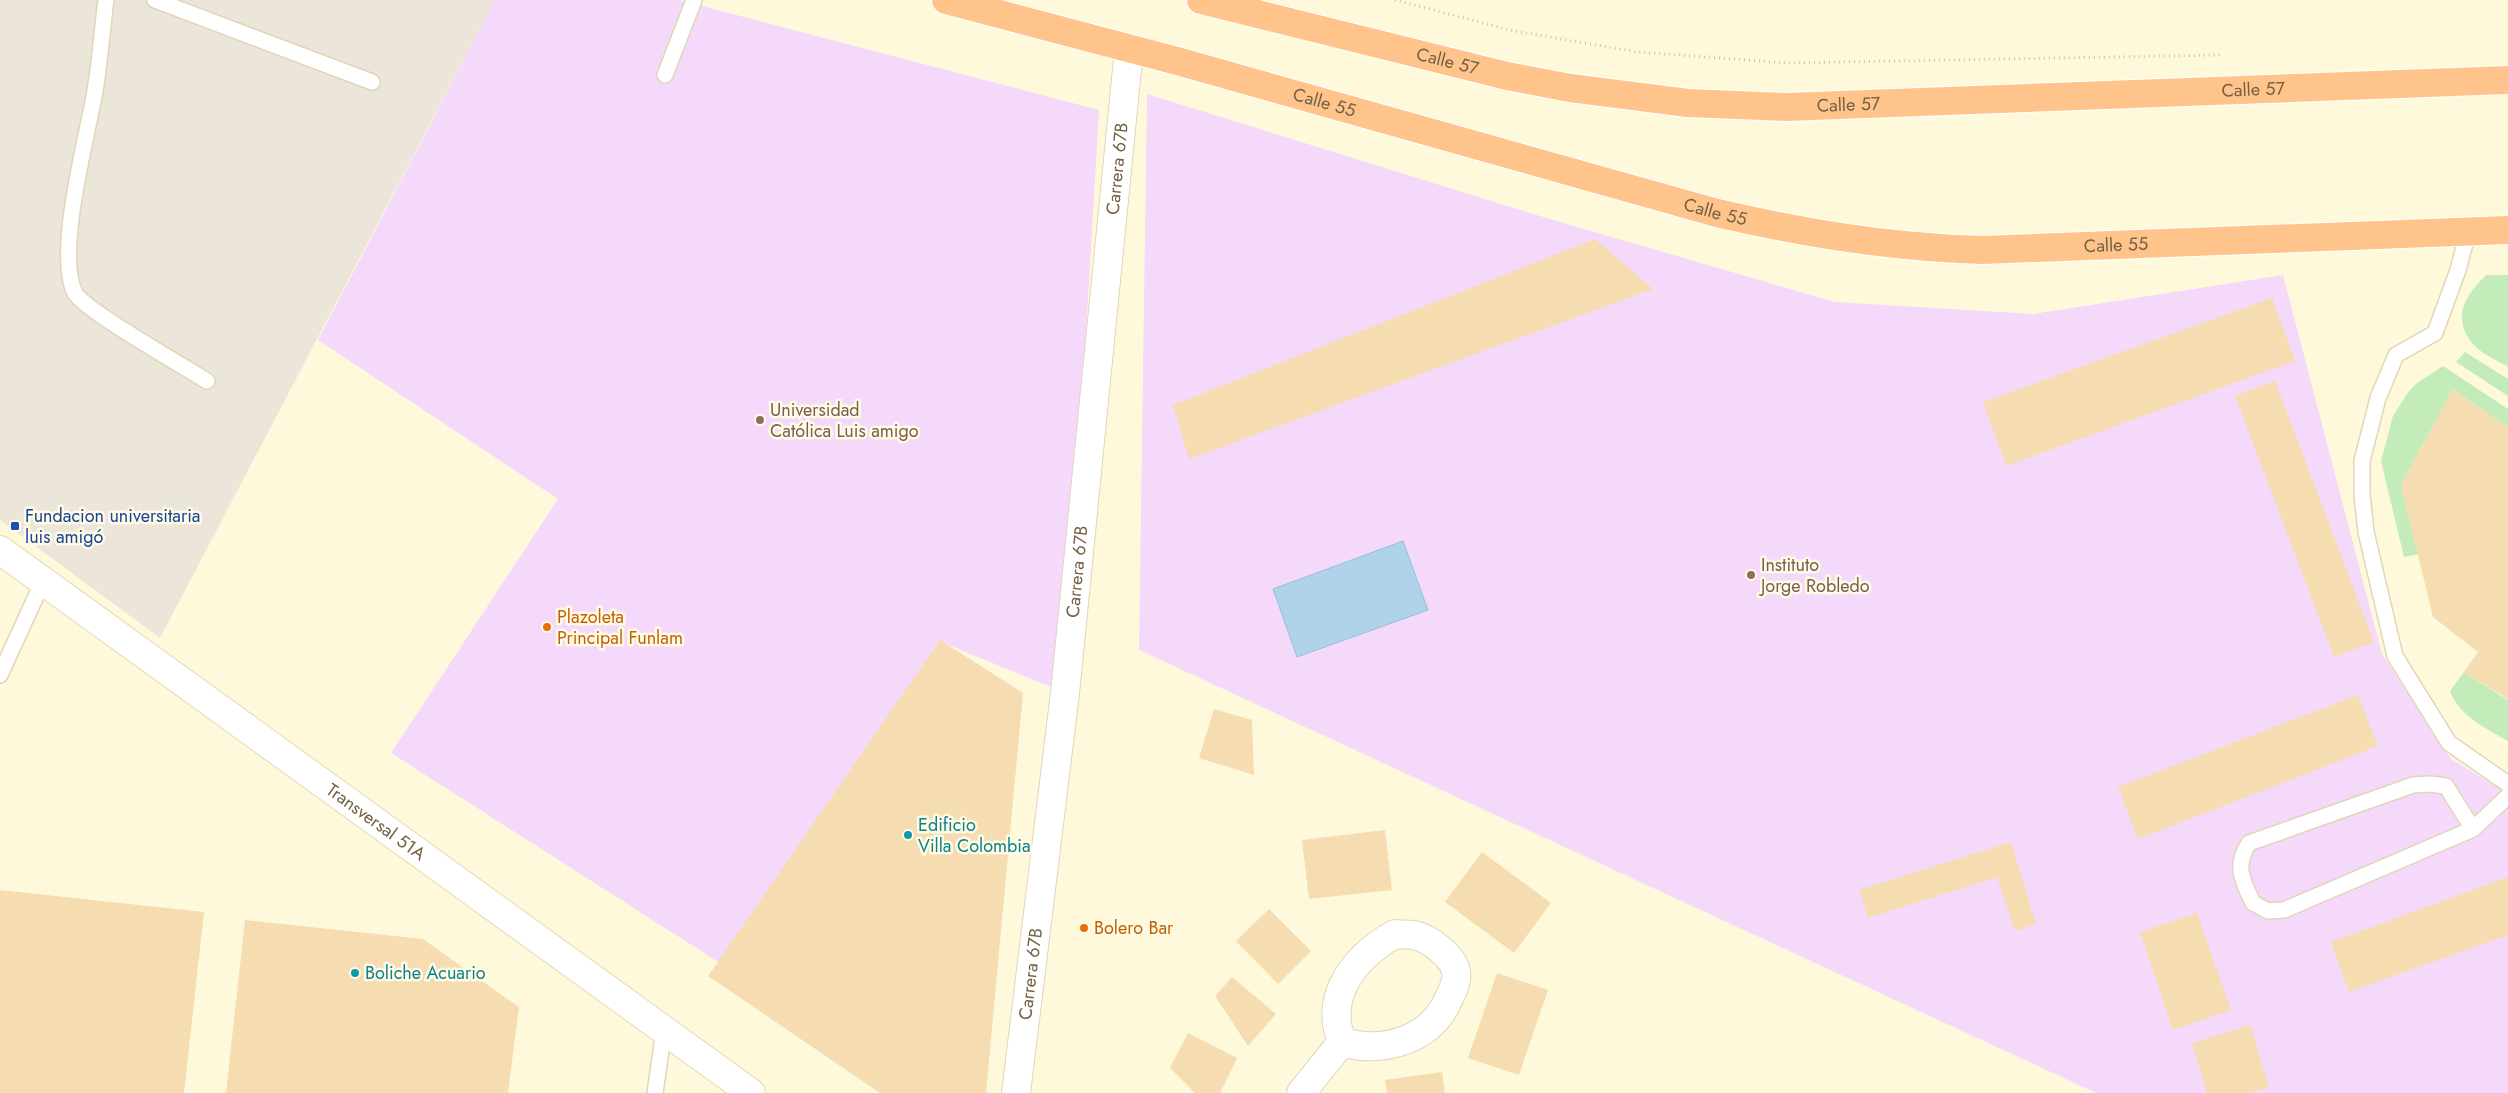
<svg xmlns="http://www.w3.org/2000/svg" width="2508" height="1093" viewBox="0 0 2508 1093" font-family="Jost,sans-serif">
  <rect width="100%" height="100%" fill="#fef9db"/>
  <!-- industrial -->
  <path fill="#ebe6d9" d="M0,0H495L160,638L0,520Z"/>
  <!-- education -->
  <g fill="#f5d9fa">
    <path d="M495,0H679L1099,110L1065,693L939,641L726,967L391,753L558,499L318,340Z"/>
    <path d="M1147,94L1543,217L1835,302L2033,314L2283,275L2382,654L2451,759L2508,793V1093H2096L1139,650Z"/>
  </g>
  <!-- green -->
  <g fill="#c3ecba">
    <path d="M2486,275H2508V367C2497,360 2480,353 2472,343C2451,316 2466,295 2486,275Z"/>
    <path d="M2465,352L2508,379V396L2456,362Z"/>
    <path d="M2443,366L2508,409V428L2453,389L2401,485L2419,554L2404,557L2381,461L2393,416L2409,391L2417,383Z"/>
    <path d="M2464,672L2508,700V741C2487,729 2459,716 2450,691Z"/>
  </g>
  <!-- water -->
  <path fill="#afd3e9" stroke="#95c0db" d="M1403,541L1428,610L1297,657L1273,589Z"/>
  <!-- building -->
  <g fill="#f6dcb1">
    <path d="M1595,239L1653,289L1189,459L1173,405Z"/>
    <path d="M2272,298L2295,361L2006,466L1983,402Z"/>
    <path d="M2275,381L2374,642L2334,657L2235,396Z"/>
    <path d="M2453,389L2508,428V699L2464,672L2478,652L2433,617L2401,485Z"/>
    <path d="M940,640L1023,693L986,1093H880L708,976Z"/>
    <path d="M2358,695L2378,746L2138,839L2118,787Z"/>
    <path d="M1214,709L1252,720L1254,775L1199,758Z"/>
    <path d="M1385,830L1392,890L1309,899L1302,840Z"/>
    <path d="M2011,842L2036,924L2015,931L1997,877L1868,918L1859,890Z"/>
    <path d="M1482,852L1551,903L1514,953L1445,902Z"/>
    <path d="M2508,877V935L2349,992L2331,942Z"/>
    <path d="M0,890L204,912L184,1093H0Z"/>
    <path d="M1269,909L1311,951L1278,984L1236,941Z"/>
    <path d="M2197,913L2231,1010L2173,1030L2140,932Z"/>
    <path d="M245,920L423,939L519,1007L508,1093H226Z"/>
    <path d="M1497,973L1548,990L1519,1075L1468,1058Z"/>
    <path d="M1232,977L1276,1014L1248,1046L1215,996Z"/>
    <path d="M2250,1025L2269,1087L2248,1093H2207L2192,1043Z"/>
    <path d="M1188,1033L1237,1058L1220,1093H1195L1170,1068Z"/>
    <path d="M1442,1072L1445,1093H1387L1385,1080Z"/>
  </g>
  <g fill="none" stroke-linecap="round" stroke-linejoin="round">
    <defs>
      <g id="lane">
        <path d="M106,0C102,30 100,61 95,91C87,138 55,253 75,293C84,310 185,367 207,381"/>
        <path d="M155,0L372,82"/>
        <path d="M665,75L694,0"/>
        <path d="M2468,232L2458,270L2435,333L2396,355L2378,398L2362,461V495L2366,532L2395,656L2449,743L2508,784"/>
        <path d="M0,675L43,581"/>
        <path d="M2473,829L2446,786L2430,784L2413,785L2249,843C2234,866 2242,880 2253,903L2268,911L2284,910L2473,829L2508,796"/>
        <path d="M655,1093L664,1030"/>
      </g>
      <g id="street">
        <path d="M1395,934C1401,935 1408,934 1414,935C1429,938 1454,957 1456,972C1458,980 1452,992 1449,998C1432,1040 1383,1054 1342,1042C1323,995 1356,956 1395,934Z"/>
        <path id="s1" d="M1016,1093L1065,693L1129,49"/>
        <path d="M1301,1093L1342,1042"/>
      </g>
      <g id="secondary">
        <path id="s2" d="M0,550L751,1093"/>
      </g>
      <g id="highway">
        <path id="s3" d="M946,0L1177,61L1717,213C1808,234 1890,247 1983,250L2508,230"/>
        <path id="s4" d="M1201,0L1507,76L1570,88L1688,103L1786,107L2508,80"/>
      </g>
    </defs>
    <!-- lane casing -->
    <use href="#lane" stroke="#e2d5b8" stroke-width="18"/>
    <!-- street casing -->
    <use href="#street" stroke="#e2d5b8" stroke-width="30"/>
    <!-- secondary casing -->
    <use href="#secondary" stroke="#e8d8b5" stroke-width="30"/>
    <!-- highway casing -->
    <use href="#highway" stroke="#fff" stroke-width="30"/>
    <!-- path -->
    <path stroke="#dac095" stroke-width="3" stroke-dasharray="1 4" stroke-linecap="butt" d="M1395,0L1514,31L1638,52L1788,63L2220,55"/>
    <!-- lane -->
    <use href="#lane" stroke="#fff" stroke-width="15"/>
    <!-- street -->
    <use href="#street" stroke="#fff" stroke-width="28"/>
    <!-- secondary -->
    <use href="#secondary" stroke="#fff" stroke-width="28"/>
    <!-- highway -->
    <use href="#highway" stroke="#ffc48c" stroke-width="28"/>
  </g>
  <!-- markers -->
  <g fill="#8d6e63" stroke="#fffbe4" stroke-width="2">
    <circle cx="760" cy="420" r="5"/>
    <circle cx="1751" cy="575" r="5"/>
  </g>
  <rect fill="#1a4fb4" stroke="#fffbe4" stroke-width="2" x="10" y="521" width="10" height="10" rx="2.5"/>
  <g fill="#e8710a" stroke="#fffbe4" stroke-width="2">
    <circle cx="547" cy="627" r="5"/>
    <circle cx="1084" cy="928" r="5"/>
  </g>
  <g fill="#0f9aa8" stroke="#fffbe4" stroke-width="2">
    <circle cx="908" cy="835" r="5"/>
    <circle cx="355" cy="973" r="5"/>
  </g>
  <g text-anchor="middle" stroke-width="5" stroke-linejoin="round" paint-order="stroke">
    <!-- street labels -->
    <g font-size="18" fill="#756043" stroke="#fffbe4">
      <text dy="6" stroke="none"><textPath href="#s4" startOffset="254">Calle 57</textPath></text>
      <text dy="6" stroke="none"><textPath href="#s4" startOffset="1064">Calle 57</textPath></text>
      <text dy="6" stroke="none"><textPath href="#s3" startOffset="392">Calle 55</textPath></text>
      <text dy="6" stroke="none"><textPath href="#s4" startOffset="659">Calle 57</textPath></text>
      <text dy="6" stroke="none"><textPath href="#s1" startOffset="930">Carrera 67B</textPath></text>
      <text dy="6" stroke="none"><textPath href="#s3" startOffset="798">Calle 55</textPath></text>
      <text dy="6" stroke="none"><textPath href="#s3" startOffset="1202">Calle 55</textPath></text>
      <text dy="6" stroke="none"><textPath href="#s1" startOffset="525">Carrera 67B</textPath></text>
      <text dy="6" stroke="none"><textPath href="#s2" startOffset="464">Transversal 51A</textPath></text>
      <text dy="6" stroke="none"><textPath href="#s1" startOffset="120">Carrera 67B</textPath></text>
    </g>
    <!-- education labels -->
    <g font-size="18" fill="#785e54" stroke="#fffbe4" text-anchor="start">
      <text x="770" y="416">Universidad<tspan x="770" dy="21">Católica Luis amigo</tspan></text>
      <text x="1761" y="571">Instituto<tspan x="1761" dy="21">Jorge Robledo</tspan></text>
    </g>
    <!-- transit labels -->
    <g font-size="18" fill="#164399" stroke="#fffbe4" text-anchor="start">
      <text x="25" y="522">Fundacion universitaria<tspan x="25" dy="21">luis amigó</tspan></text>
    </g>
    <!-- food labels -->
    <g font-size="18" fill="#c56008" stroke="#fffbe4" text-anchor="start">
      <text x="557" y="623">Plazoleta<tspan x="557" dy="21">Principal Funlam</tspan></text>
      <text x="1094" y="934">Bolero Bar</text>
    </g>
    <!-- culture labels -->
    <g font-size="18" fill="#0d838f" stroke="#fffbe4" text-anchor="start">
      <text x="918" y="831">Edificio<tspan x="918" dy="21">Villa Colombia</tspan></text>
      <text x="365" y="979">Boliche Acuario</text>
    </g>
  </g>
</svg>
